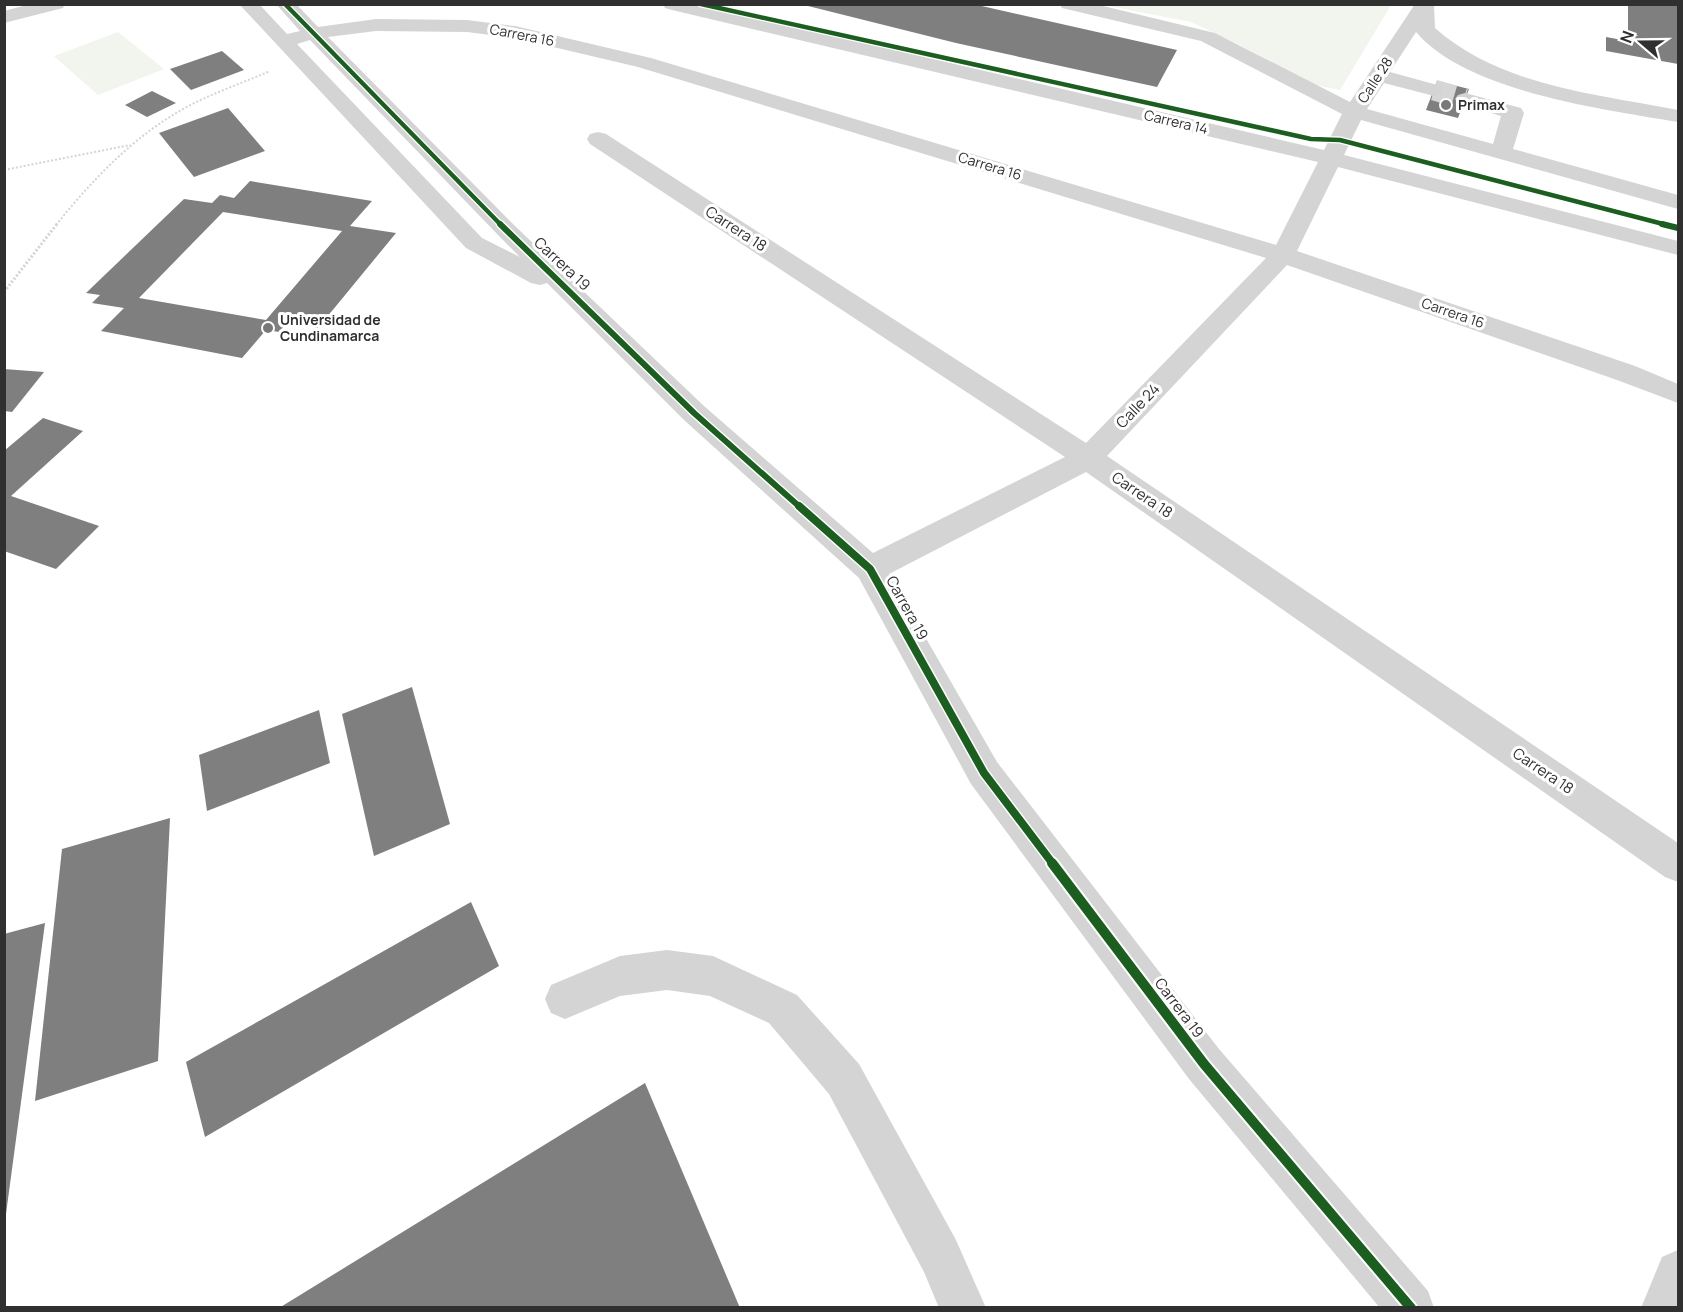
<svg xmlns="http://www.w3.org/2000/svg" width="1683" height="1312" viewBox="0 0 1683 1312" font-family="Manrope,sans-serif">
  <rect width="100%" height="100%" fill="#fff"/>
  <!-- green -->
  <g fill="#f1f5ed">
    <path d="M1104,5H1391L1340,90L1311,84L1240,45L1191,22Z"/>
    <path d="M118,32L164,69L98,95L54,56Z"/>
  </g>
  <!-- building -->
  <g fill="#7f7f7f" fill-rule="evenodd">
    <path d="M800,4H973L1177,50L1157,87L956,43Z"/>
    <path d="M1628,4H1678V64L1606,51V37L1628,41Z"/>
    <path d="M222,51L244,70L191,90L170,69Z"/>
    <path d="M1437,81L1469,89L1458,118L1426,110Z"/>
    <path d="M152,91L176,103L147,117L125,105Z"/>
    <path d="M228,108L265,151L194,177L159,133Z"/>
    <path d="M250,181L372,201L350,226L396,233L318,328L288,322L279,332L266,330L242,358L101,331L124,308L92,303L100,295L86,293L184,199L212,203L220,195L234,198ZM223,212L342,231L266,320L139,298Z"/>
    <path d="M4,369L44,372L12,412L4,411Z"/>
    <path d="M43,418L83,431L11,496L99,526L56,569L4,551V451Z"/>
    <path d="M412,687L450,824L374,856L342,714Z"/>
    <path d="M319,710L330,763L207,811L199,755Z"/>
    <path d="M170,818L158,1061L35,1101L62,849Z"/>
    <path d="M471,902L499,966L205,1137L186,1062Z"/>
    <path d="M45,923L6,1214H4V934Z"/>
    <path d="M645,1083L740,1308H279Z"/>
  </g>
  <g fill="none" stroke-linecap="round" stroke-linejoin="round">
    <!-- minor-tunnel -->
    <path stroke="#d6d6d6" stroke-width="21" stroke-dasharray="21 10" stroke-linecap="butt" d="M1434,90L1465,99"/>
    <!-- path-far1 -->
    <g stroke="#d4d4d4" stroke-width="2" stroke-dasharray="2 2" stroke-linecap="butt">
      <path d="M4,170L130,145"/>
      <path d="M56,225C89,184 127,143 173,115C203,96 238,85 270,71"/>
    </g>
    <!-- path -->
    <path stroke="#d4d4d4" stroke-width="3" stroke-dasharray="2 2" stroke-linecap="butt" d="M4,292L57,224"/>
    <!-- minor -->
    <g fill="#d4d4d4" fill-rule="evenodd">
      <path d="M31,4H65L63,8L4,23V11Z"/>
      <path d="M239,4H259L287,34L300,31L276,4H296L318,27L376,19L467,20L515,26L651,58L1276,245L1318,162L672,10L665,8L663,4H698L1324,150L1342,114L1201,41L1062,8L1060,4H1095L1215,33L1350,102L1415,4H1434L1435,28C1500,86 1596,94 1678,110V122C1603,109 1467,92 1416,32L1390,72L1441,86L1444,90L1441,94L1434,96L1384,83L1367,109L1493,144L1501,116L1458,103L1455,99L1458,95L1465,93L1521,108L1524,113L1513,149L1678,195V209L1361,120L1344,155L1678,241V255L1338,167L1297,251L1635,366L1678,384V403L1617,380L1287,265L1107,456L1678,843V882L1665,877L1086,472L889,574L997,762L1219,1049L1428,1291L1434,1308H1380L1189,1079L971,784L859,578L684,420L547,283L540,285L531,283L466,248ZM376,31L467,32L515,38L638,67L1266,258L1086,443L606,134L598,132L590,134L587,139L590,144L1065,457L873,553L704,406L515,226L328,37ZM310,40L499,236L520,257L482,238L297,44Z"/>
      <path d="M667,950L713,956L797,995L859,1064L956,1240L986,1308H939L924,1272L829,1094L769,1023L710,996L667,990L620,996L565,1019L551,1013L545,999L551,985L620,956Z"/>
      <path d="M1678,1250V1308H1641L1662,1257Z"/>
    </g>
    <defs>
      <g id="cycleway-far3">
        <path d="M285,4L501,225"/>
        <path d="M701,4L1311,139L1340,140L1667,225"/>
      </g>
      <g id="cycleway-far2">
        <path d="M500,224L694,413L801,508"/>
        <path d="M1662,224L1678,228"/>
      </g>
      <path id="cycleway-far1" d="M799,506L870,569L984,773L1053,864"/>
      <path id="cycleway" d="M1052,863L1204,1064L1411,1308"/>
    </defs>
    <!-- cycleway-far3 casing -->
    <use href="#cycleway-far3" stroke="#fff" stroke-width="7"/>
    <!-- cycleway-far2 casing -->
    <use href="#cycleway-far2" stroke="#fff" stroke-width="9"/>
    <!-- cycleway-far1 casing -->
    <use href="#cycleway-far1" stroke="#fff" stroke-width="11"/>
    <!-- cycleway casing -->
    <use href="#cycleway" stroke="#fff" stroke-width="14"/>
    <!-- cycleway-far3 -->
    <use href="#cycleway-far3" stroke="#1b5e20" stroke-width="4.5"/>
    <!-- cycleway-far2 -->
    <use href="#cycleway-far2" stroke="#1b5e20" stroke-width="6"/>
    <!-- cycleway-far1 -->
    <use href="#cycleway-far1" stroke="#1b5e20" stroke-width="8"/>
    <!-- cycleway -->
    <use href="#cycleway" stroke="#1b5e20" stroke-width="10"/>
  </g>
  <!-- markers -->
  <g fill="#787878" stroke="#fff" stroke-width="2">
    <circle cx="1446" cy="105" r="6"/>
    <circle cx="268" cy="328" r="6"/>
  </g>
  <g text-anchor="middle" stroke-width="6" stroke-linejoin="round" paint-order="stroke">
    <!-- far-street labels -->
    <g font-size="14" fill="#303030" stroke="#fff">
      <text transform="translate(522 35) rotate(11)" y="5">Carrera 16</text>
      <text transform="translate(1375 80) rotate(-57)" y="5">Calle 28</text>
      <text transform="translate(1176 122) rotate(13)" y="5">Carrera 14</text>
      <text transform="translate(990 166) rotate(17)" y="5">Carrera 16</text>
      <text transform="translate(1453 313) rotate(19)" y="5">Carrera 16</text>
    </g>
    <!-- far-poi labels -->
    <g font-size="14" font-weight="bold" fill="#303030" stroke="#fff" text-anchor="start">
      <text x="1458" y="110">Primax</text>
      <text x="280" y="325">Universidad de<tspan x="280" dy="16">Cundinamarca</tspan></text>
    </g>
    <!-- street labels -->
    <g font-size="15" fill="#303030" stroke="#fff">
      <text transform="translate(736 229) rotate(33)" y="5">Carrera 18</text>
      <text transform="translate(562 264) rotate(43)" y="5">Carrera 19</text>
      <text transform="translate(1138 406) rotate(-46)" y="5">Calle 24</text>
      <text transform="translate(1142 495) rotate(34)" y="5">Carrera 18</text>
      <text transform="translate(907 608) rotate(61)" y="5">Carrera 19</text>
      <text transform="translate(1543 771) rotate(34)" y="5">Carrera 18</text>
      <text transform="translate(1179 1008) rotate(53)" y="5">Carrera 19</text>
    </g>
  </g>
  <!-- border -->
  <rect width="1683" height="1312" fill="none" stroke="#303030" stroke-width="12"/>
  <!-- north arrow -->
  <g transform="translate(1641 42) rotate(290)" stroke="#ffffff" stroke-width="4.5" paint-order="stroke">
  <path d="M0-4.5L10 22L0 15L-10 22Z" fill="#303030"/>
  <text y="-9" font-size="16" font-weight="bold" text-anchor="middle" fill="#303030">N</text>
  </g>
</svg>
